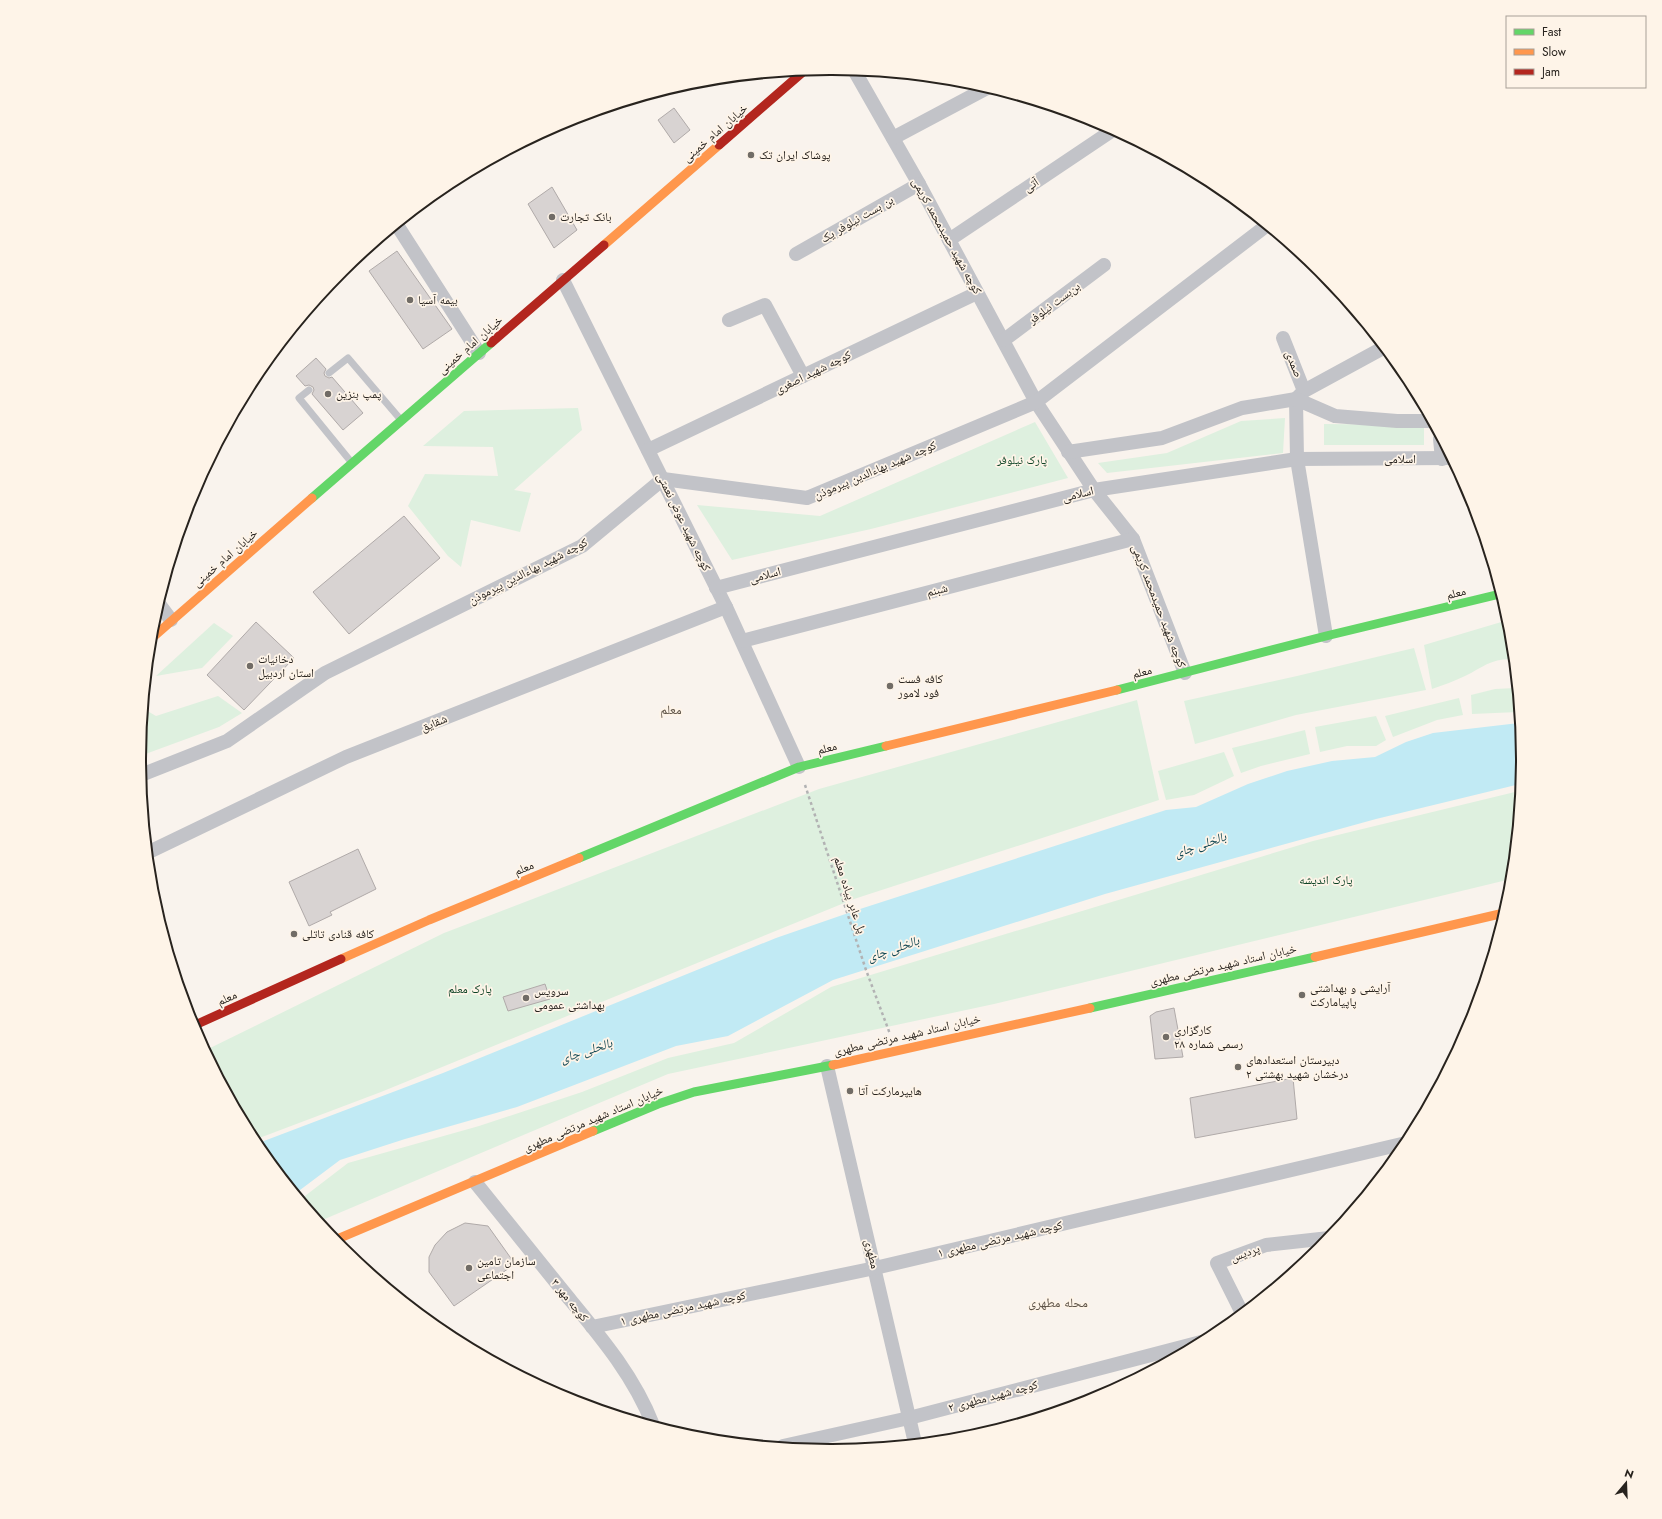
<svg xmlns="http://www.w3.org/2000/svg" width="1662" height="1519" viewBox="0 0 1662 1519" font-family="Jost,'Noto Naskh Arabic',sans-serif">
  <rect width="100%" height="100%" fill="#f9f3ed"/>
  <!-- green -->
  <g fill="#def0df">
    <path d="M578,408L582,430L514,490L531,493L520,532L471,520L461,567L448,556L408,506L425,474L498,476L493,447L423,446L464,411Z"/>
    <path d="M1285,418L1283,453L1107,473L1098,463L1167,453L1241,421Z"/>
    <path d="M1035,422L1068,478L871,529L732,560L697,505L820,516Z"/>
    <path d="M1324,424L1424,425V445H1324Z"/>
    <path d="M1508,620L1513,659C1492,658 1483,667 1465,676C1455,681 1443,685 1432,689L1424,645Z"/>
    <path d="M214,623L233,636L202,668L156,676Z"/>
    <path d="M1414,648L1426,690L1296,715L1195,744L1184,701L1297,676Z"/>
    <path d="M1515,688L1518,712L1472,714L1471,695L1495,689Z"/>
    <path d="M218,696L242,713L219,727L140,756L144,709L156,716Z"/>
    <path d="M1459,698L1463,715L1437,720L1393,737L1385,716Z"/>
    <path d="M1137,700L1159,800L854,899L381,1092L254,1140L206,1050L444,933L819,789Z"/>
    <path d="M1376,716L1386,740L1376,746H1347L1320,752L1315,727Z"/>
    <path d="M1305,730L1310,754L1261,766L1241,773L1232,748Z"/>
    <path d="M1224,752L1234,776L1194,795L1166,800L1158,771Z"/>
    <path d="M1519,791L1511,879L994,1004L668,1074L320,1221L301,1199L348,1163L479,1126L582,1092L668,1058L734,1043L831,987L1313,841Z"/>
  </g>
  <!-- water -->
  <path fill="#c1eaf4" d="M1519,723L1522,760L1520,784L1376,819L1105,894L833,980L728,1036L676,1046L517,1107L405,1139L340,1160L296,1193L256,1144L443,1073L776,938L857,910L1166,810L1196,807L1248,784L1287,771L1332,761L1375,757L1406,742L1433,733Z"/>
  <!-- building -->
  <g fill="#d8d3d2" stroke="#b0aaa9">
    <path d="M674,108L690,130L674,143L658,120Z"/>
    <path d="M552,187L577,230L554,248L528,204Z"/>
    <path d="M397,251L452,329L423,349L369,271Z"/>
    <path d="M316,358L326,369L324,373L325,376L329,378L332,377L363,413L343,430L312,394L314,390L313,387L309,385L305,386L296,376Z"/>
    <path d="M404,516L440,558L349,634L313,592Z"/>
    <path d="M256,622L294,658L244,710L207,675Z"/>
    <path d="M358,849L376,889L330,912L332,915L309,926L289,882Z"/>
    <path d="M545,984L550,999L508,1011L503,997Z"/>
    <path d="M1174,1008L1183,1057L1155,1059L1150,1016L1156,1012Z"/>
    <path d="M1293,1078L1297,1119L1195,1138L1190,1098Z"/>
    <path d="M465,1223L488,1226L515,1264L454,1306L429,1272V1257L435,1245L447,1232Z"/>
  </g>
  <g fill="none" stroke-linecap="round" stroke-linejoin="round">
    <!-- path -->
    <g stroke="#b2b2b3" stroke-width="2.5" stroke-dasharray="3 3" stroke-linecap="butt">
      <path d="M1088,118L1091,127"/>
      <path d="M805,785L866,970L890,1034"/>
    </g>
    <!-- lane -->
    <g stroke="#c2c3c8" stroke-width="7">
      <path d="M329,373L348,358L401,420"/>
      <path d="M309,390L299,398L352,463"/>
    </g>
    <!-- street -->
    <g stroke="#c2c3c8" stroke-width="14">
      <path d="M854,70L919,184L1036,402L1094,490L1133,539L1185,673"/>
      <path d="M893,138L987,88"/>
      <path d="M397,225L479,353"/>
      <path d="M949,240L1113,130"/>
      <path d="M796,254L919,184"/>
      <path d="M563,280L726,607L799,767"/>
      <path d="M729,320L765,305L803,376"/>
      <path d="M1283,338L1304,391"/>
      <path d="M1004,340L1104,265"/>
      <path d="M1296,399L1297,459L1326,636"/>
      <path d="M1296,399L1304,391L1383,348"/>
      <path d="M1440,439L1442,459"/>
      <path d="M648,450L977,293"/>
      <path d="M1068,452L1162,438L1242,408L1296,399L1335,416L1397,421H1431"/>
      <path d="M716,588L1094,490L1297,459L1450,458"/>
      <path d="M159,604L171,620"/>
      <path d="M742,641L1133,539"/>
      <path d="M141,775L227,741L325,673L582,546L663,479L807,498L1036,402L1266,226"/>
      <path d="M149,852L346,757L726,607"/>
      <path d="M827,1066L915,1443"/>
      <path d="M475,1182C506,1220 536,1258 567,1296C600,1336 634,1376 653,1425"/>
      <path d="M1242,1313L1217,1263L1266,1245L1329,1238"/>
      <path d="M592,1327L875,1268L1406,1143"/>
      <path d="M783,1446L909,1418L1201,1342"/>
    </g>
    <!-- fast -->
    <g stroke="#63d668" stroke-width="9">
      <path d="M312,498L491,343"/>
      <path d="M1117,690L1326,636L1500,594"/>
      <path d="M579,858L799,767L886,746"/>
      <path d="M1090,1008L1315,957"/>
      <path d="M593,1131L658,1104L694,1092L833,1065"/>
    </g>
    <!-- slow -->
    <g stroke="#ff974d" stroke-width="9">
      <path d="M604,245L719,145"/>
      <path d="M152,638L312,498"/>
      <path d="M886,746L1117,690"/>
      <path d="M1315,957L1504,913"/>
      <path d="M341,959L429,920L579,858"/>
      <path d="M833,1065L1090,1008"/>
      <path d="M335,1240L593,1131"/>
    </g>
    <!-- jam -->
    <g stroke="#b3261e" stroke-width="9">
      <path d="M719,145L804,71"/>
      <path d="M491,343L604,245"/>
      <path d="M193,1026L341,959"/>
    </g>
  </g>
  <!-- markers -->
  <g fill="#716c66" stroke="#fef4e8" stroke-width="1.5">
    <circle cx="751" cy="155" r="4"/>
    <circle cx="552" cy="217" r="4"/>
    <circle cx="410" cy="300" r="4"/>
    <circle cx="328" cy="394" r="4"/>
    <circle cx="250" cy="666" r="4"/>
    <circle cx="890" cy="686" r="4"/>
    <circle cx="294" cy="934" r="4"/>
    <circle cx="1302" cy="995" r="4"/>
    <circle cx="526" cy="998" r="4"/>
    <circle cx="1166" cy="1037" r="4"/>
    <circle cx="1238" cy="1067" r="4"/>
    <circle cx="850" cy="1091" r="4"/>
    <circle cx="469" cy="1268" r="4"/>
  </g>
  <g text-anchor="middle" stroke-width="3.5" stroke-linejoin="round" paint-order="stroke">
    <!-- street labels -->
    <g font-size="12" fill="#28231e" stroke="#fef4e8">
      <text transform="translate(715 133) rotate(-41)" y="4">خیابان امام خمینی</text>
      <text transform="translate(1031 185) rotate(-34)" y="4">آتی</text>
      <text transform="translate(857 219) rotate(-30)" y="4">بن بست نیلوفر یک</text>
      <text transform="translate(947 236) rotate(61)" y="4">کوچه شهید حمیدمحمد کریمی</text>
      <text transform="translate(1054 303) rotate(-37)" y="4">بن‌بست نیلوفر</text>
      <text transform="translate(470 345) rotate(-41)" y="4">خیابان امام خمینی</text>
      <text transform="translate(1294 364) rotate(68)" y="4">صمدی</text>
      <text transform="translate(813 372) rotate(-26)" y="4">کوچه شهید اصغری</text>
      <text x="1400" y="463">اسلامی</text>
      <text transform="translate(875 470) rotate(-23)" y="4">کوچه شهید بهاءالدین پیرموذن</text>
      <text transform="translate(1078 494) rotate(-14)" y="4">اسلامی</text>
      <text transform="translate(684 522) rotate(64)" y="4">کوچه شهید عوض نعمتی</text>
      <text transform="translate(225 558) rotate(-41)" y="4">خیابان امام خمینی</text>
      <text transform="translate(528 571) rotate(-27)" y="4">کوچه شهید بهاءالدین پیرموذن</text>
      <text transform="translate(765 575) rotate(-15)" y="4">اسلامی</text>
      <text transform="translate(937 590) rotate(-15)" y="4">شبنم</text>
      <text transform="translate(1456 593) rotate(-14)" y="4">معلم</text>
      <text transform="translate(1159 606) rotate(69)" y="4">کوچه شهید حمیدمحمد کریمی</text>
      <text transform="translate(1142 672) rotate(-14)" y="4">معلم</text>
      <text transform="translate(434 723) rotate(-22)" y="4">شقایق</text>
      <text transform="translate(827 748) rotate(-14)" y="4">معلم</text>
      <text transform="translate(524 868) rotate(-22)" y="4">معلم</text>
      <text transform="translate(850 895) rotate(72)" y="4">پل عابر پیاده معلم</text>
      <text transform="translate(1223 965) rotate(-13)" y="4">خیابان استاد شهید مرتضی مطهری</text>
      <text transform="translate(227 998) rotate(-24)" y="4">معلم</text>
      <text transform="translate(907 1035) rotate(-13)" y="4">خیابان استاد شهید مرتضی مطهری</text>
      <text transform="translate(593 1119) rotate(-23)" y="4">خیابان استاد شهید مرتضی مطهری</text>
      <text transform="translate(1000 1239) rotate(-13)" y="4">کوچه شهید مرتضی مطهری ۱</text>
      <text transform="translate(1245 1253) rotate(-20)" y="4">پردیس</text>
      <text transform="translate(872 1254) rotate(77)" y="4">مطهری</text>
      <text transform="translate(570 1300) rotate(51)" y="4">کوچه مهر ۳</text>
      <text transform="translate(683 1308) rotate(-12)" y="4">کوچه شهید مرتضی مطهری ۱</text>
      <text transform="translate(993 1396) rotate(-15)" y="4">کوچه شهید مطهری ۲</text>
    </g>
    <!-- poi labels -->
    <g font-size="12" fill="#28231e" stroke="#fef4e8" text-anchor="start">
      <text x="759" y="159">پوشاک ایران تک</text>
      <text x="560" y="221">بانک تجارت</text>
      <text x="418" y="304">بیمه آسیا</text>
      <text x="336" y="398">پمپ بنزین</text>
      <text x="258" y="663">دخانیات<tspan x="258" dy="14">استان اردبیل</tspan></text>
      <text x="898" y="683">کافه فست<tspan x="898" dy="14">فود لامور</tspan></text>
      <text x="302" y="938">کافه قنادی تاتلی</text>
      <text x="1310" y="992">آرایشی و بهداشتی<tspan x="1310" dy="14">پاپیامارکت</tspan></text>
      <text x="534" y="995">سرویس<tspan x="534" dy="14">بهداشتی عمومی</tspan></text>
      <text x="1174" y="1034">کارگزاری<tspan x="1174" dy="14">رسمی شماره ۲۸</tspan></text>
      <text x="1246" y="1064">دبیرستان استعدادهای<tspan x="1246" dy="14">درخشان شهید بهشتی ۲</tspan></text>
      <text x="858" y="1095">هایپرمارکت آتا</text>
      <text x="477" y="1265">سازمان تامین<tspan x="477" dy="14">اجتماعی</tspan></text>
    </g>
    <!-- park labels -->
    <g font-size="12" fill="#0b4224" stroke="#fef4e8">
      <text x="1022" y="464">پارک نیلوفر</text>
      <text x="1326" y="884">پارک اندیشه</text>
      <text x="470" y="993">پارک معلم</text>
    </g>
    <!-- neighbourhood labels -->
    <g font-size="13" fill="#5e5347" stroke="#fef4e8">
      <text x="671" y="714">معلم</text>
      <text x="1058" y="1307">محله مطهری</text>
    </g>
    <!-- water labels -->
    <g font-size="13" font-style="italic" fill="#124854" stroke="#fef4e8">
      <text transform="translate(1200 844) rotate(-19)" y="5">بالخلی چای</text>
      <text transform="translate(893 948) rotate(-19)" y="5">بالخلی چای</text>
      <text transform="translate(586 1050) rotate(-18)" y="5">بالخلی چای</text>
    </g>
  </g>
  <!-- crop -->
  <path d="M0 0H1662V1519H0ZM830 75H832A684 684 0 0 1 1516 759V760A684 684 0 0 1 832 1444H830A684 684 0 0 1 146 760V759A684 684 0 0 1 830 75Z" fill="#fef4e8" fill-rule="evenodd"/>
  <path fill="none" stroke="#28231e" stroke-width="2" d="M830 75H832A684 684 0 0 1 1516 759V760A684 684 0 0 1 832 1444H830A684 684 0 0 1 146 760V759A684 684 0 0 1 830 75Z"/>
  <!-- legend -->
  <rect x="1506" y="16" width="140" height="72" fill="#fef4e8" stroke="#a8a097"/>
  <rect x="1514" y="29" width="20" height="6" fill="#63d668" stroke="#a8a097"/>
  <text x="1542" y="36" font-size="12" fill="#28231e">Fast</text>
  <rect x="1514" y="49" width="20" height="6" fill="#ff974d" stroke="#a8a097"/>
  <text x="1542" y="56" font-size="12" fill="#28231e">Slow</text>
  <rect x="1514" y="69" width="20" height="6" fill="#b3261e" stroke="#a8a097"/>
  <text x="1542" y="76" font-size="12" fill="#28231e">Jam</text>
  <!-- north arrow -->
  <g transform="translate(1626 1483) rotate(19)" stroke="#fef4e8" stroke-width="3" paint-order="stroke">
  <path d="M0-3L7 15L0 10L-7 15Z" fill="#28231e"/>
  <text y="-6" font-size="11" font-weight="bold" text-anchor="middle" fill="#28231e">N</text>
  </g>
</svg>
